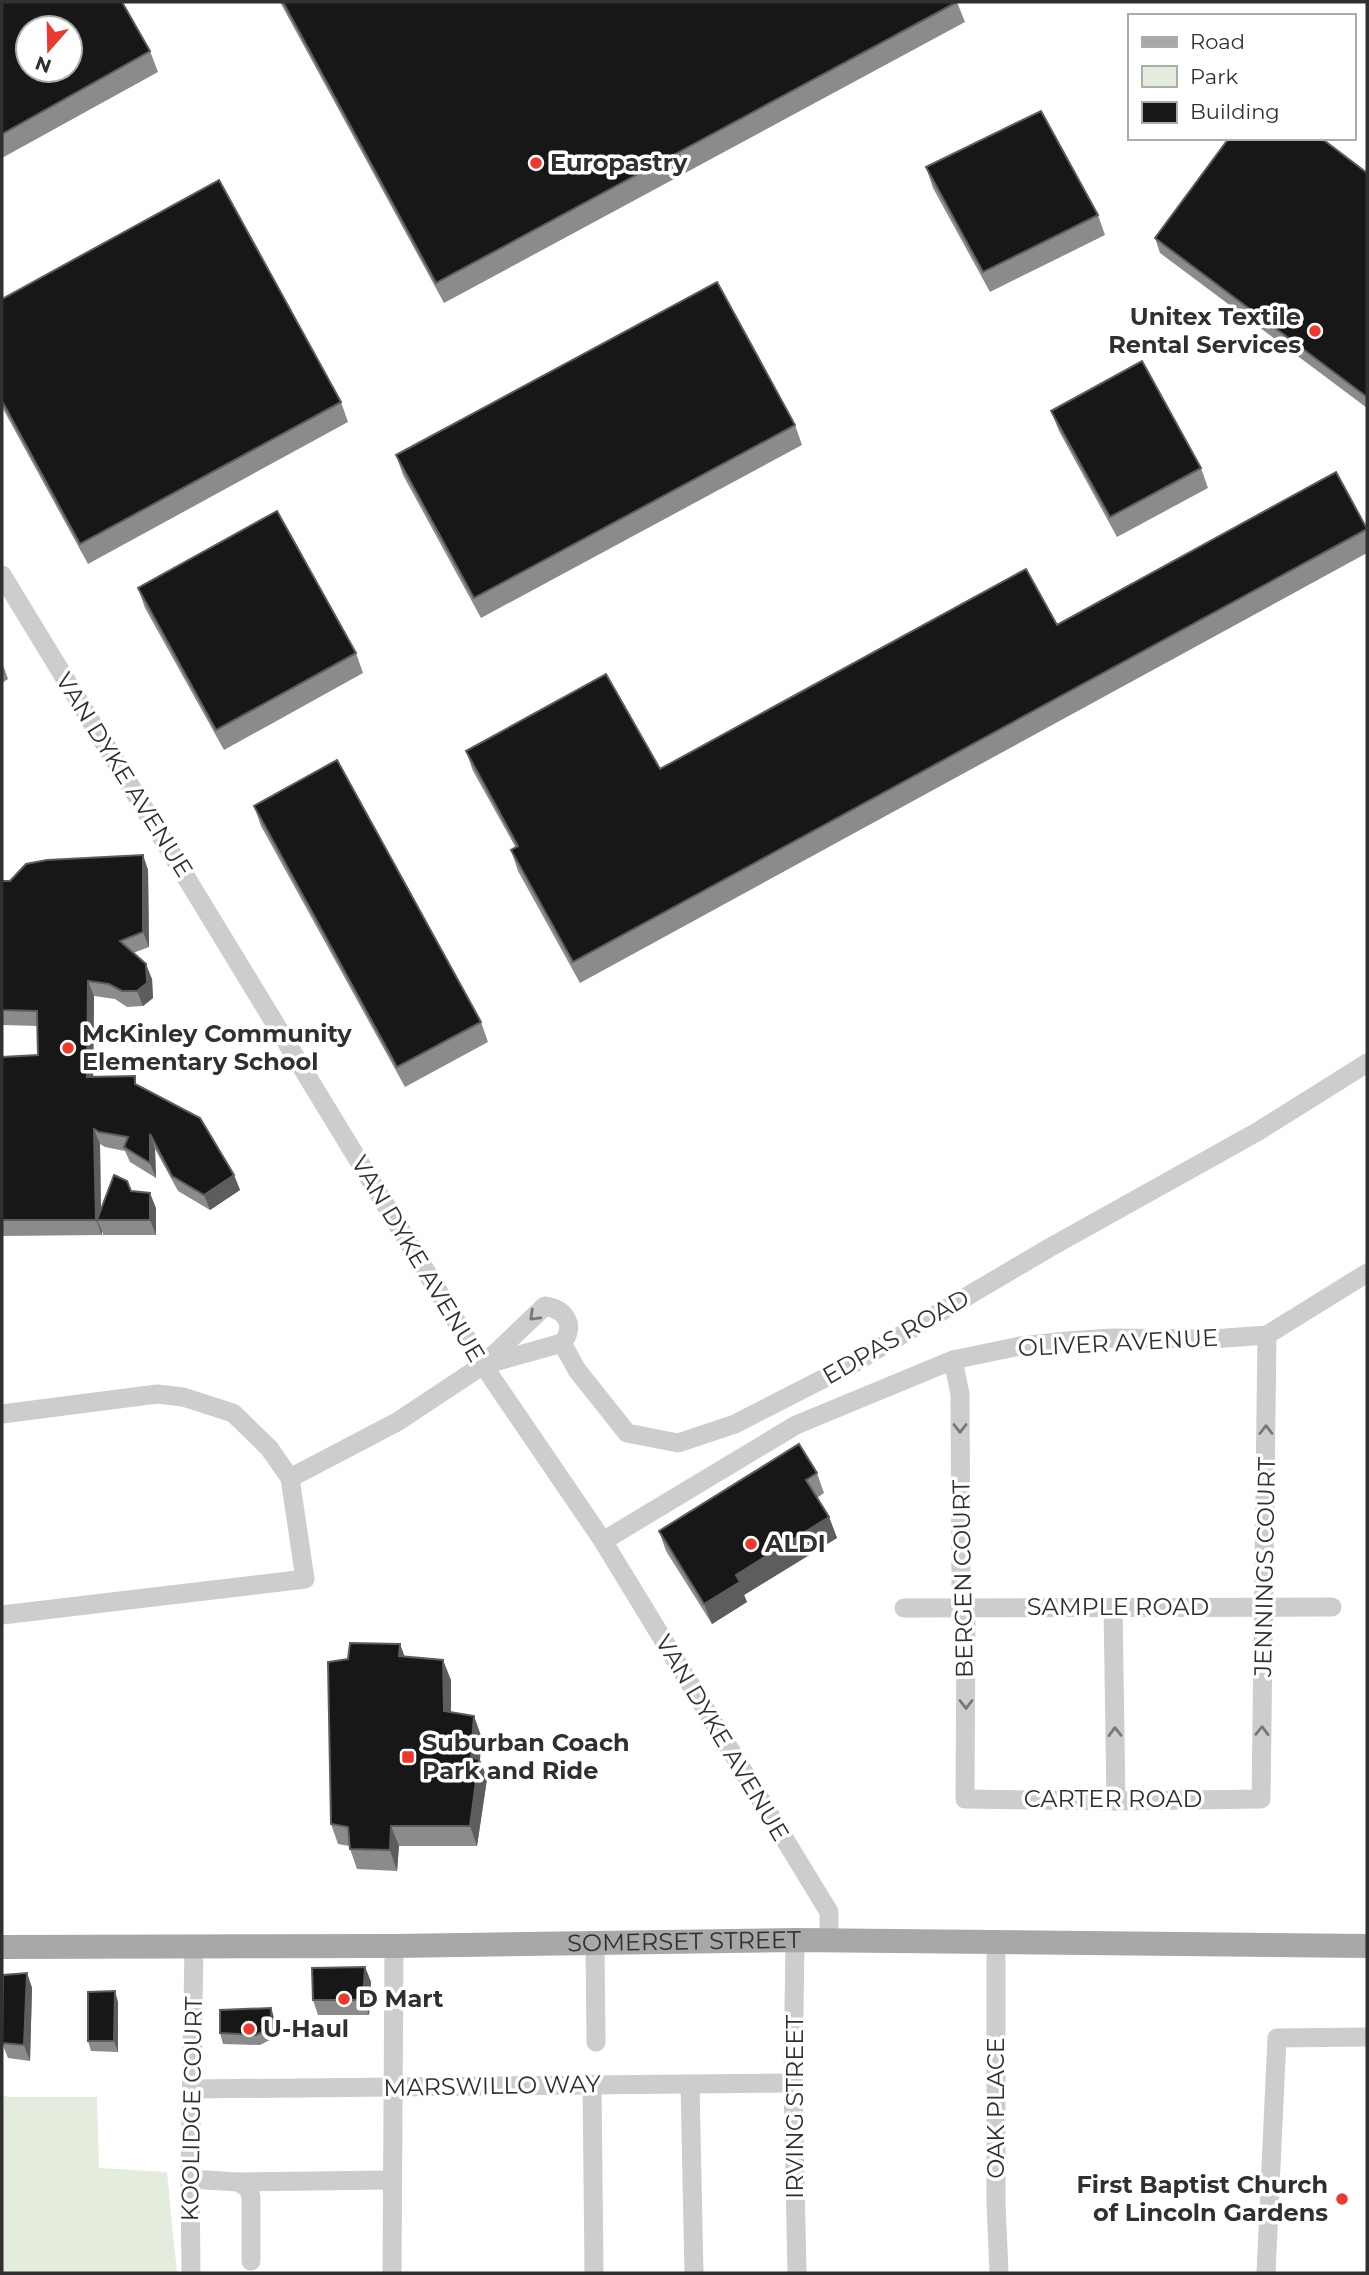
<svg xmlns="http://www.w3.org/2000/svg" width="1369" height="2275" viewBox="0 0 1369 2275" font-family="Montserrat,sans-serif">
  <rect width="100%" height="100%" fill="#fff"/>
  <!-- green -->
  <path fill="#e4eddd" d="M2,2095L8,2097H97L99,2168L167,2172L177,2273H2Z"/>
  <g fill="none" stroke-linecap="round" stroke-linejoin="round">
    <!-- minor -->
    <g stroke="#cdcdcd" stroke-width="19">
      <path d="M2,575L483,1365L603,1541L829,1912V1941"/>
      <path d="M562,1343L577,1370L627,1433L678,1443L735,1424L854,1363L1049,1248L1257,1132L1367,1063"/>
      <path d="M953,1360L960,1394L961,1587L966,1624L965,1799L1116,1801L1261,1799L1267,1335"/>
      <path d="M487,1364L562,1343"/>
      <path d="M2,1414L157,1394L183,1397L233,1413L269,1448L290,1478L305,1579L2,1615"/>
      <path d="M290,1478L397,1422L483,1365L545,1306C565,1309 577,1326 562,1343"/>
      <path d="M603,1541L796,1425L953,1360L1020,1346L1067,1341L1112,1338L1212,1339L1267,1335L1367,1273"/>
      <path d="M1113,1607L1116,1801"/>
      <path d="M904,1608L1332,1607"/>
      <path d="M795,1940L793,2083L797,2273"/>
      <path d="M996,1942V2204L999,2273"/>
      <path d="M595,1944L596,2042"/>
      <path d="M592,2084L594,2273"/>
      <path d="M690,2084L694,2273"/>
      <path d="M192,2089L793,2083"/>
      <path d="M190,2179L238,2182L248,2188L251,2197V2261"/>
      <path d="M238,2182L391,2180"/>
      <path d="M191,2273L190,2179L194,1946"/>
      <path d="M392,2273L394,1946"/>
      <path d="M1266,2273L1277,2038L1367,2037"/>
    </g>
    <!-- major -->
    <path stroke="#a8a8a8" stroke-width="24" id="s1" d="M2,1947L394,1946L795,1940L1367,1946"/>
  </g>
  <!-- wall -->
  <g fill="#8b8b8b">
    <path d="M2,2L150,51L158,72L2,158Z"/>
    <path d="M280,2H957L965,22L444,303Z"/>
    <path d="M926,167L1098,215L1105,235L990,292L933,188Z"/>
    <path d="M1367,173V408L1160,253L1155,238Z"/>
    <path d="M2,299L341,402L348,422L88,564L2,407Z"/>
    <path d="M1051,411L1201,468L1208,488L1117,537L1059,431Z"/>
    <path d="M795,425L802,445L481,618L403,475L396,455Z"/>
    <path d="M1367,529V553L580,983L518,871L511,850L516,848L473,771L466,751L660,769L1057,625Z"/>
    <path d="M138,588L356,653L363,673L224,750L145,608Z"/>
    <path d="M2,662L8,679L2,683Z"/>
    <path d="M254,806L481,1022L488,1042L405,1087L261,826Z"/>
    <path d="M143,855L148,870L149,947L133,953L152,979L153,998L143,1006L127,1007L115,999L94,996L93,1077L139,1086L234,1175L240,1190L210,1210L178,1191L155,1149L156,1178L130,1162L125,1151L105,1147L100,1144L101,1210L131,1191L156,1208V1235H103L102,1231V1235L2,1236V1057L38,1055V1026L2,1025V881H10Z"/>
    <path d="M817,1473L824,1493L817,1498L829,1517L837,1538L744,1595L747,1602L712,1624L666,1551L659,1531Z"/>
    <path d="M400,1644L405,1657L451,1680V1712L474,1716L481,1736L480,1760L487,1779L477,1846H399L397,1871L357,1869L349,1846L338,1844L331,1824L348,1659Z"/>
    <path d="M365,1967L371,1982L369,2015H318L313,2000Z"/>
    <path d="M27,1973L32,1988L30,2061L8,2058L2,2043Z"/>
    <path d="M118,2002V2052L91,2051L88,2041Z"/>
    <path d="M271,2008L274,2018L276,2037L260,2045L223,2044L220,2033Z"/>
  </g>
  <!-- shaded-wall -->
  <g fill="#5d5d5d">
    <path d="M143,855L148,870L149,947L143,932Z"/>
    <path d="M146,964L152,979L153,998L143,1006L137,991Z"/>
    <path d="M88,981L94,996L93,1092L87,1077Z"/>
    <path d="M94,1129L100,1144L101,1220H97L102,1231V1235L96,1220Z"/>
    <path d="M150,1134L155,1149L156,1178L150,1163Z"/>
    <path d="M234,1175L240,1190L210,1210L204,1195Z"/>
    <path d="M150,1193L156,1208V1235L150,1220Z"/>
    <path d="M829,1517L837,1538L744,1595L747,1602L712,1624L704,1604L736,1575Z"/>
    <path d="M400,1644L407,1664L399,1656Z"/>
    <path d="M443,1660L451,1680V1731L444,1711Z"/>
    <path d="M474,1716L481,1736L480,1760L487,1779L477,1846L470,1826L471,1758Z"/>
    <path d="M391,1826L399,1846L397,1871L390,1850Z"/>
    <path d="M365,1967L371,1982L369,2015L363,2000Z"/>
    <path d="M27,1973L32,1988L30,2061L24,2045Z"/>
    <path d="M115,1991L118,2002V2052L114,2041Z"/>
    <path d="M271,2008L274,2018L276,2037L272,2027Z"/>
  </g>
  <!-- building -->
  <g fill="#171717" stroke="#5d5d5d" stroke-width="2" fill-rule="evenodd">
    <path d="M2,2H122L150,51L2,134ZM28,28H70V70H28Z"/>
    <path d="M283,2H957L436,283Z"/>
    <path d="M1041,111L1098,215L983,272L926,167Z"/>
    <path d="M1229,138H1321L1367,173V397L1155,238Z"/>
    <path d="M219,180L341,402L80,544L2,401V299Z"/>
    <path d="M717,282L795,425L474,598L396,455Z"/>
    <path d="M1142,361L1201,468L1110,517L1051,411Z"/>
    <path d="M1336,472L1367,529L573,962L511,850L518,846L466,751L606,674L660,769L1026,569L1057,625Z"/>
    <path d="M277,511L356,653L216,730L138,588Z"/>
    <path d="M337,760L481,1022L397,1067L254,806Z"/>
    <path d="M143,855V932L120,941L146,964L147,983L137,991H122L109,984L88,981L87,1077L135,1076V1084L200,1118L234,1175L204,1195L172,1176L150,1134V1163L124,1147L128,1137L99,1132L94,1129L96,1220H2V1057L38,1055L37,1011L2,1010V881H10L26,864L47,860Z"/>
    <path d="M114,1175L127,1181L131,1191L150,1193V1220H97Z"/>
    <path d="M799,1444L817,1473L806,1480L829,1517L736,1575L740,1582L704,1604L659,1531Z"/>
    <path d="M350,1643L400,1644L399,1656L443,1660L444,1711L474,1716L471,1758L479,1759L470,1826H391L390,1850L350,1849L348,1827L331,1824L328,1662L348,1659Z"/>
    <path d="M365,1967L363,2000H313L312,1968Z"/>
    <path d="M27,1973L24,2045L2,2043L3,1975Z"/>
    <path d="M115,1991L114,2041H88V1992Z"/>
    <path d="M271,2008L272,2027L256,2035L220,2033V2010Z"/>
  </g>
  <!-- one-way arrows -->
  <defs><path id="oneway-chevron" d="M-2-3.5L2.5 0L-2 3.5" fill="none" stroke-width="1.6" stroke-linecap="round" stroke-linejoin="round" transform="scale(1.75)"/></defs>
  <g stroke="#777">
    <use href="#oneway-chevron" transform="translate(534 1316) rotate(136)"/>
    <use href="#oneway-chevron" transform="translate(960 1428) rotate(90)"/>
    <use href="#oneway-chevron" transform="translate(1266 1430) rotate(-90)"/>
    <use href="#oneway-chevron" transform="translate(966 1704) rotate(90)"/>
    <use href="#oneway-chevron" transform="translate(1262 1731) rotate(-89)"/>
    <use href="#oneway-chevron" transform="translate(1115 1732) rotate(-91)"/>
  </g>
  <!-- markers -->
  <g fill="#ea392e" stroke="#fff" stroke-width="2.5">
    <circle cx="536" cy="163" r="7"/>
    <circle cx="1315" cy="331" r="7"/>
    <circle cx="68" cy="1048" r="7"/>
    <circle cx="751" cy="1544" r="7"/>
    <rect x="401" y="1750" width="14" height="14" rx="3.5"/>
    <circle cx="344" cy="1999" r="7"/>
    <circle cx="249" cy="2029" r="7"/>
    <circle cx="1342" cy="2199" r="7"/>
  </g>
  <g text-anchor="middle" stroke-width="7" stroke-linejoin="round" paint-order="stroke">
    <!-- poi labels -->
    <g font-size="24" font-weight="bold" fill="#303030" stroke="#fff" text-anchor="start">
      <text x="550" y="171">Europastry</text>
      <text x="1301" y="325" text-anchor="end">Unitex Textile<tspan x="1301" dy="28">Rental Services</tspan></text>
      <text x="82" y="1042">McKinley Community<tspan x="82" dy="28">Elementary School</tspan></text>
      <text x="765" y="1552">ALDI</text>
      <text x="422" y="1751">Suburban Coach<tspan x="422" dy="28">Park and Ride</tspan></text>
      <text x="358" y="2007">D Mart</text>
      <text x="263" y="2037">U-Haul</text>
      <text x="1328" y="2193" text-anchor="end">First Baptist Church<tspan x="1328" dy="28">of Lincoln Gardens</tspan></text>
    </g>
    <!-- street labels -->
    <g font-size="24" fill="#303030" stroke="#fff">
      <text transform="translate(124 775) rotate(58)" y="8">VAN DYKE AVENUE</text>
      <text transform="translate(418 1259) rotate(59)" y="8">VAN DYKE AVENUE</text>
      <text transform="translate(896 1337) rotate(-30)" y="8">EDPAS ROAD</text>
      <text transform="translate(1118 1343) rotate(-3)" y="8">OLIVER AVENUE</text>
      <text transform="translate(1265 1567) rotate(-89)" y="8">JENNINGS COURT</text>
      <text transform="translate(963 1579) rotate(-91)" y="8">BERGEN COURT</text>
      <text x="1118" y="1615">SAMPLE ROAD</text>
      <text transform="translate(722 1738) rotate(59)" y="8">VAN DYKE AVENUE</text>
      <text x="1113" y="1807">CARTER ROAD</text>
      <text dy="8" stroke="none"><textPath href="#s1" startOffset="682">SOMERSET STREET</textPath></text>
      <text transform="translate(492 2086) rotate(-1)" y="8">MARSWILLO WAY</text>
      <text transform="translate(795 2107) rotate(-90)" y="8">IRVING STREET</text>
      <text transform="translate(996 2108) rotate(-90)" y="8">OAK PLACE</text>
      <text transform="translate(192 2109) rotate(-89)" y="8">KOOLIDGE COURT</text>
    </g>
  </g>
  <!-- border -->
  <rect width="1369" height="2275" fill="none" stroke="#303030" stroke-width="7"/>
  <!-- legend -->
  <rect x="1128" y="14" width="228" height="126" fill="#ffffff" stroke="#acacac" stroke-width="2"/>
  <rect x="1142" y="37" width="35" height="10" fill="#a8a8a8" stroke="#acacac" stroke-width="2"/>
  <text x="1190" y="49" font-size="21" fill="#303030">Road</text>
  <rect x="1142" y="66" width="35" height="21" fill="#e4eddd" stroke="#acacac" stroke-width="2"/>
  <text x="1190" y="84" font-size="21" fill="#303030">Park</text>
  <rect x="1142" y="102" width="35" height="21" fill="#171717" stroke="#acacac" stroke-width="2"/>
  <text x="1190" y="119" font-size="21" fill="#303030">Building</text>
  <!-- north arrow -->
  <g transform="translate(49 49) rotate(200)"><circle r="33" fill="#ffffff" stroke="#acacac" stroke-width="2"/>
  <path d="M0-5L12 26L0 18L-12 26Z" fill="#ea392e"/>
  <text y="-10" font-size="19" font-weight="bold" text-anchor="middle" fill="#303030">N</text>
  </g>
</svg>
